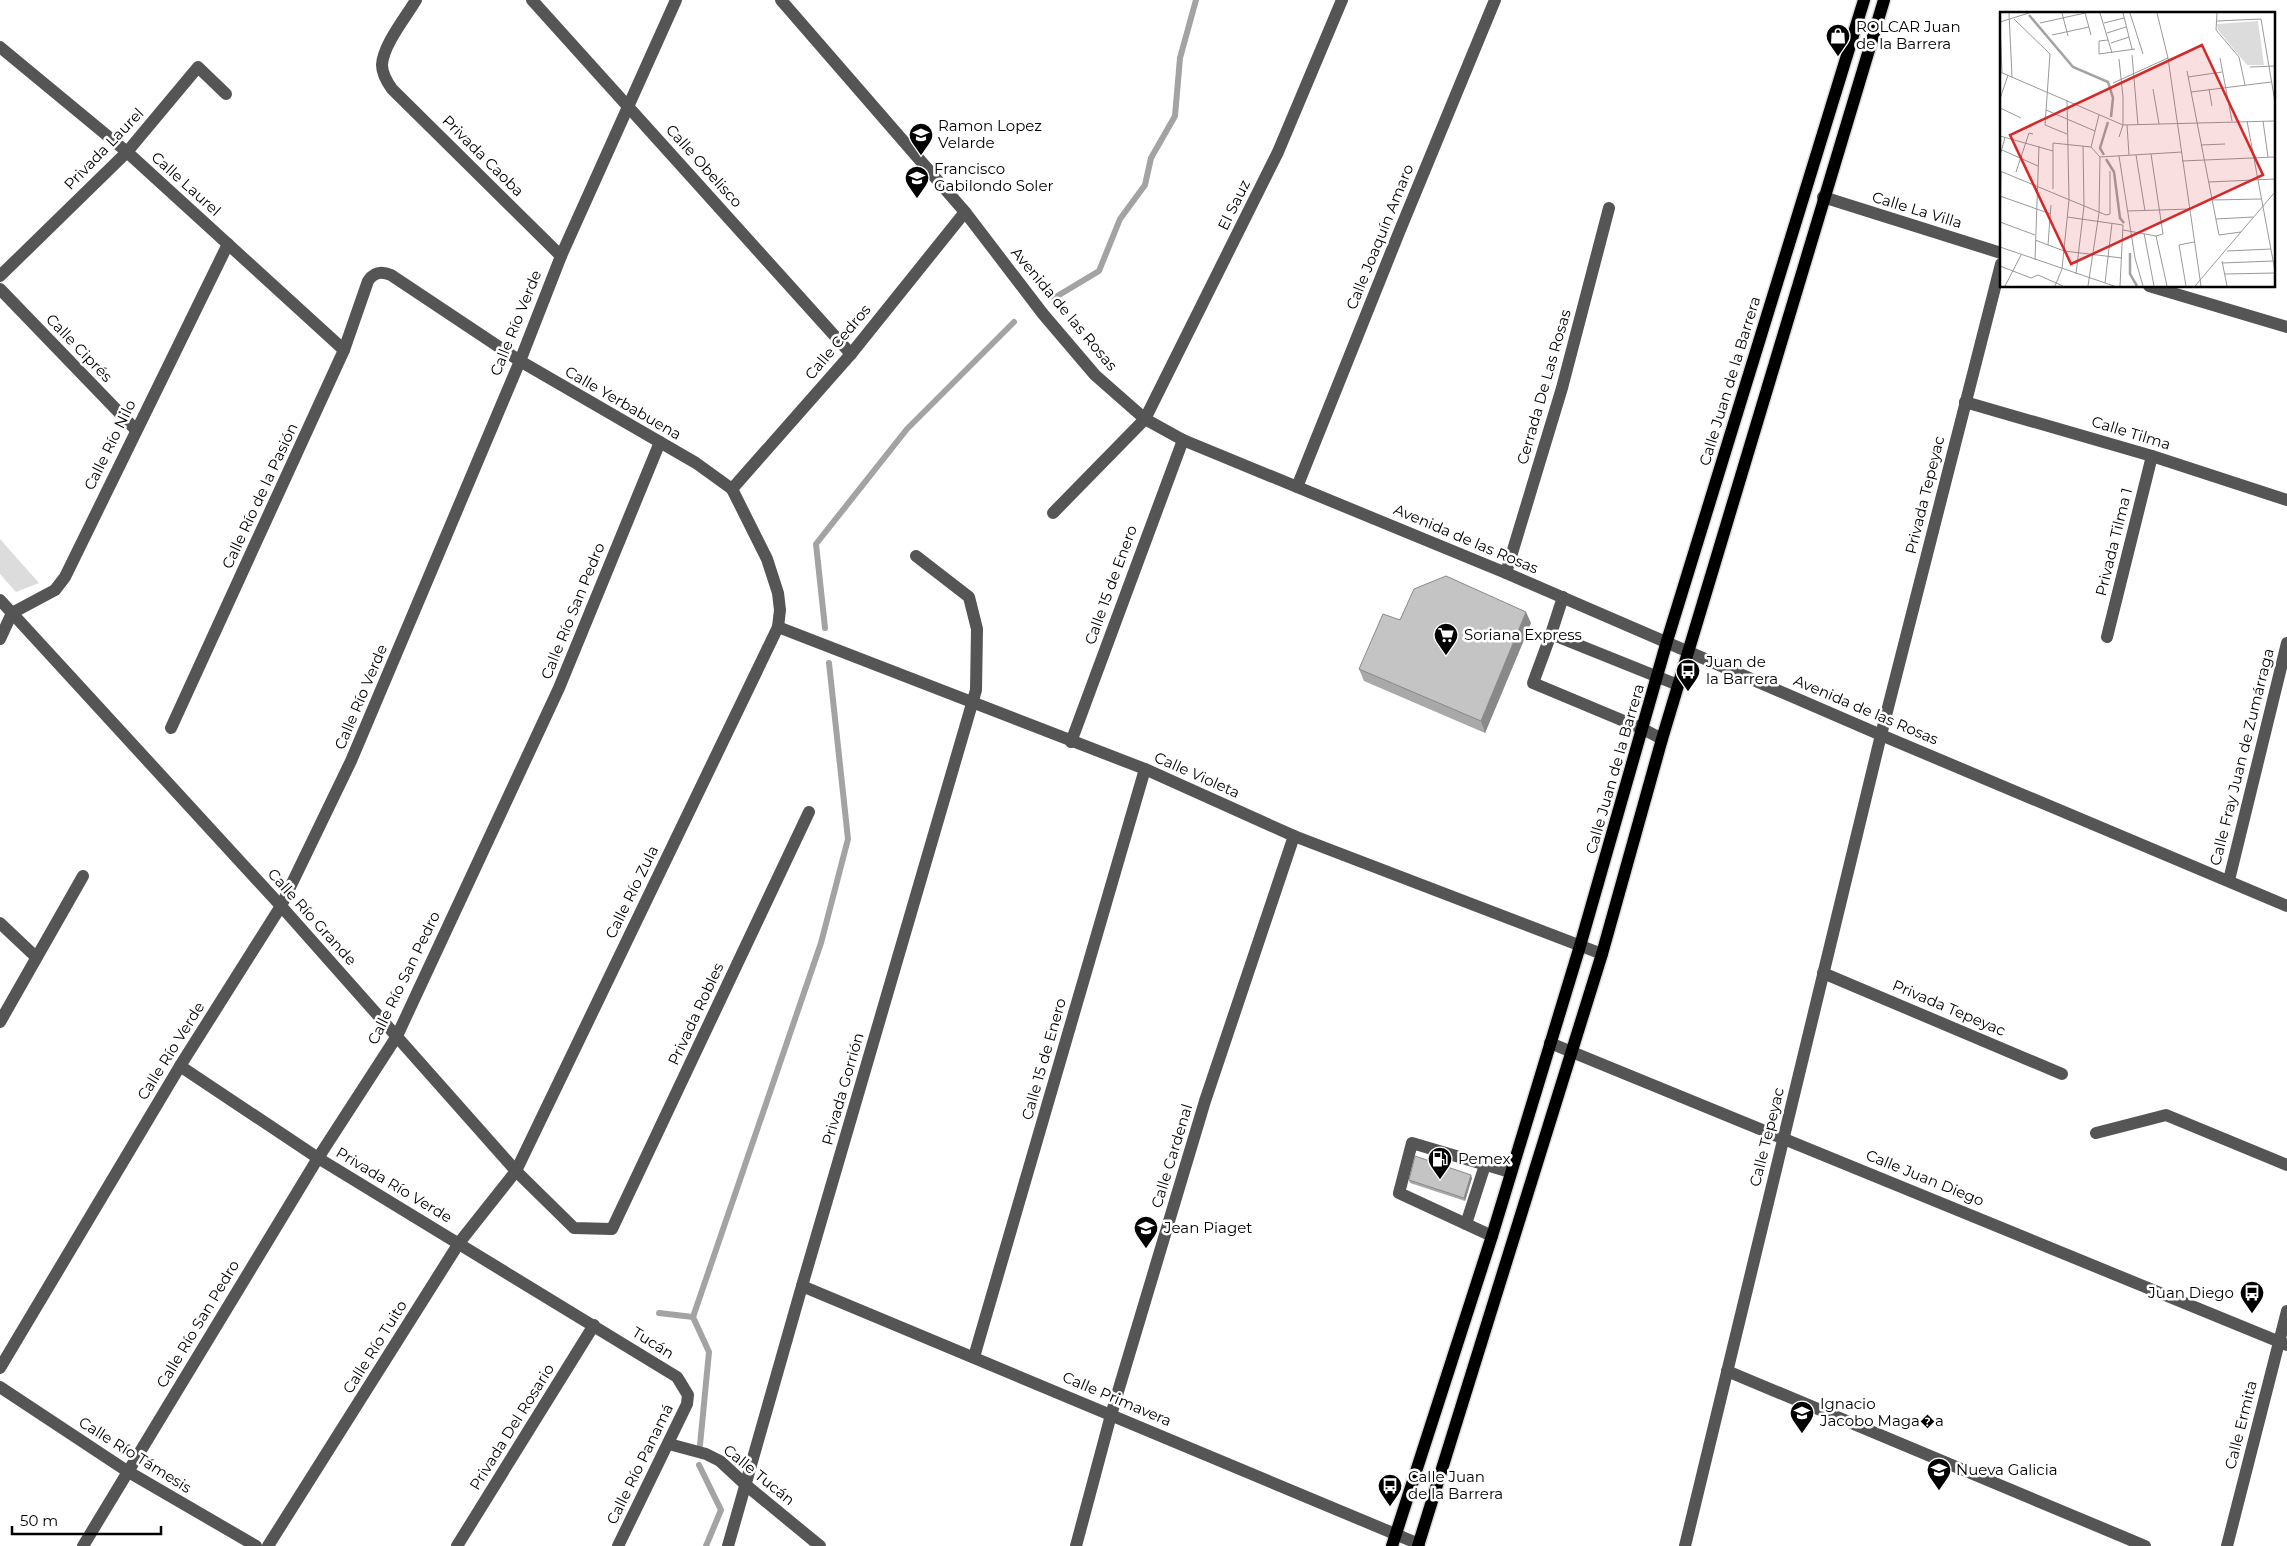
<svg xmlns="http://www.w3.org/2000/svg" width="2287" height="1546" viewBox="0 0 2287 1546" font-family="Montserrat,sans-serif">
  <rect width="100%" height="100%" fill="#fff"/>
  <!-- green -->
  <path fill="#dcdcdc" d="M0,539L39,583L16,592L0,574Z"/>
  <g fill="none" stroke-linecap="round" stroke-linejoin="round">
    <!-- stream -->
    <g stroke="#a3a3a3" stroke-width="6">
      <path d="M1054,298L1099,271L1120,219L1145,185L1151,158L1175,116L1180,58L1196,0"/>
      <path d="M825,628L816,544L907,429L1014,322"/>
      <path d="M659,1313L693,1317"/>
      <path d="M700,1445L709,1352L693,1317L821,943L848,839L829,663"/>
      <path d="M699,1465L721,1510L706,1546"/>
    </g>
    <defs>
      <g id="major">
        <path d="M1392,1546L1492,1236L1580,946L1667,641L1864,0"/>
        <path d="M1418,1546L1602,954L1662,739L1884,0"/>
      </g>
    </defs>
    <!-- major casing -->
    <use href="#major" stroke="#dbdbdb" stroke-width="15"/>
    <!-- minor -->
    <g stroke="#555" stroke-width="12">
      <path d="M416,0C406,17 383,45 382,65C382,74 387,82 392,89L561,256"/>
      <path d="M532,0L851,354"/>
      <path d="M781,0L965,212L1043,314L1095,375L1145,419L1183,440L1506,573L1881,735L2287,906"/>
      <path d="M0,47L127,152L344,350"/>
      <path d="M1823,197L2001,253"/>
      <path d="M0,276L127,152L198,67L226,94"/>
      <path d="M2149,286L2287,327"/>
      <path d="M0,289L136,430"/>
      <path d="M1965,402L2152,456L2287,500"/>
      <path d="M1297,487L1400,230L1495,0"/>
      <path d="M732,489L851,354L965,212"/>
      <path d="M1053,513L1145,419L1278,152L1342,0"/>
      <path d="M1506,573L1562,388L1609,208"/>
      <path d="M1563,597L1551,634L1678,685"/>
      <path d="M0,600L281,906L516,1171L574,1228L612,1229L809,812"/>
      <path d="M778,627L1145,769L1294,836L1602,954"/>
      <path d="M1551,634L1533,683L1643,729L1662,739"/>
      <path d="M2107,637L2152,456"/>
      <path d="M0,639L12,613L55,590L65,577L228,244"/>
      <path d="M171,728L344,350L368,281C374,272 381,271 391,275L520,361L696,463L732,489L767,559L778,593L780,610L778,627L516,1171L459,1243L268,1546"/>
      <path d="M1071,742L1183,440"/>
      <path d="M2229,880L2287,643"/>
      <path d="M0,923L36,957"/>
      <path d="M1823,973L2062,1074"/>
      <path d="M0,1022L83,876"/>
      <path d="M1550,1043L2287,1345"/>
      <path d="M180,1066L318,1158L677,1377L688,1395L687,1404L618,1546"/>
      <path d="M2096,1133L2166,1115L2287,1165"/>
      <path d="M1466,1224L1485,1165"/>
      <path d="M1492,1236L1399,1193L1412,1143L1510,1172"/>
      <path d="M802,1286L1419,1544"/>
      <path d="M974,1357L1145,769"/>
      <path d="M0,1368L180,1066L281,906L351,761L520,361L561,256L676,0"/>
      <path d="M1727,1371L2145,1546"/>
      <path d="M0,1387L127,1471L256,1546"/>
      <path d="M669,1444L706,1454L720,1461L747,1486L820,1546"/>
      <path d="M83,1546L318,1158L397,1036L559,688L660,442"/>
      <path d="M457,1546L594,1325"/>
      <path d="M728,1546L802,1286L976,690L977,629L969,597L916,556"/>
      <path d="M1076,1546L1111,1415L1205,1101L1294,836"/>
      <path d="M1685,1546L1881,735L2001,264"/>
      <path d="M2227,1546L2287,1311"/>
    </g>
    <!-- major -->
    <use href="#major" stroke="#000" stroke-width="12"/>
  </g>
  <!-- wall -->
  <g fill="#a9a9a9">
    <path d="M1531,623L1485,733L1364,681L1359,669Z"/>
    <path d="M1472,1178L1465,1201L1410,1183L1409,1180Z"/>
  </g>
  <!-- shaded-wall -->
  <g fill="#898989">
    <path d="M1526,612L1531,623L1485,733L1481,721Z"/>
    <path d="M1471,1175L1472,1178L1465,1201L1464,1198Z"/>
  </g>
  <!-- building -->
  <g fill="#c4c4c4" stroke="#898989">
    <path d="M1446,576L1526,612L1481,721L1359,669L1383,614L1400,620L1414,589Z"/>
    <path d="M1415,1156L1471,1175L1464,1198L1409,1180Z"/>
  </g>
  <!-- icons -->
  <defs>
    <symbol id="shop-pin" viewBox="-11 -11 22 30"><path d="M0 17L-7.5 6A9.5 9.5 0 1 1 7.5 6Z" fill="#000" stroke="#fff"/><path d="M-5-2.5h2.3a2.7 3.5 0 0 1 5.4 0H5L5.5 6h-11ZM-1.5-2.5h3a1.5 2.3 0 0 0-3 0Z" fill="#fff"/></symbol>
    <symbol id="school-pin" viewBox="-11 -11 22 30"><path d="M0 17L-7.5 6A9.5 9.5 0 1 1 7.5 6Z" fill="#000" stroke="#fff"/><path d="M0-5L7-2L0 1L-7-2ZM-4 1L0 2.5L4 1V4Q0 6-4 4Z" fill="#fff"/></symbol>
    <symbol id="supermarket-pin" viewBox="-11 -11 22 30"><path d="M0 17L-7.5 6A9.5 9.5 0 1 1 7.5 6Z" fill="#000" stroke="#fff"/><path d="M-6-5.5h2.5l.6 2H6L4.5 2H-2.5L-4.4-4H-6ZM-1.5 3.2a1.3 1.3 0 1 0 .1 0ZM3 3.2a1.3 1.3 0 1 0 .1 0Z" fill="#fff"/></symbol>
    <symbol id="bus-pin" viewBox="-11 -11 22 30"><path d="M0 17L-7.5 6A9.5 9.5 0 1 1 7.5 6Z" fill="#000" stroke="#fff"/><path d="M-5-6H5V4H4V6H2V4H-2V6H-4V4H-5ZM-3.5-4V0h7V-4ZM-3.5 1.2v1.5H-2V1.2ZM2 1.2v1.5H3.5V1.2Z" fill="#fff"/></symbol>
    <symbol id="fuel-pin" viewBox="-11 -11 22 30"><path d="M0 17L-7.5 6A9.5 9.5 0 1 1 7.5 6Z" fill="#000" stroke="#fff"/><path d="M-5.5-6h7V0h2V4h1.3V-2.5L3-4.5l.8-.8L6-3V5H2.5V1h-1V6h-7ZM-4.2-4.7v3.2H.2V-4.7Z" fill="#fff"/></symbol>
  </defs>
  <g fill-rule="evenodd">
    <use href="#shop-pin" x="1824" y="22" width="28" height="38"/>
    <use href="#school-pin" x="907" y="121" width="28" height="38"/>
    <use href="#school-pin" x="903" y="164" width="28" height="38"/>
    <use href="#supermarket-pin" x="1432" y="621" width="28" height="38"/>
    <use href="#bus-pin" x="1674" y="657" width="28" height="38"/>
    <use href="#fuel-pin" x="1426" y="1145" width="28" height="38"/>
    <use href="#school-pin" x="1132" y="1214" width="28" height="38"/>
    <use href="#bus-pin" x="2238" y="1279" width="28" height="38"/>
    <use href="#school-pin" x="1788" y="1399" width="28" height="38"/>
    <use href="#school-pin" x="1925" y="1456" width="28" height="38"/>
    <use href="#bus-pin" x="1376" y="1472" width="28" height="38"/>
  </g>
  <g text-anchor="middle" stroke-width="5" stroke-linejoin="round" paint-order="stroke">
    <!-- poi labels -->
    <g font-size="15" fill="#000" stroke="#fff" text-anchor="start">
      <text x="1856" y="32">ROLCAR Juan<tspan x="1856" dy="17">de la Barrera</tspan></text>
      <text x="938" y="131">Ramon Lopez<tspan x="938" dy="17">Velarde</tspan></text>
      <text x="934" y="174">Francisco<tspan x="934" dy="17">Gabilondo Soler</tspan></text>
      <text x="1464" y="640">Soriana Express</text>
      <text x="1706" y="667">Juan de<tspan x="1706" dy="17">la Barrera</tspan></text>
      <text x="1458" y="1164">Pemex</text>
      <text x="1164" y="1233">Jean Piaget</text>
      <text x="2234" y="1298" text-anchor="end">Juan Diego</text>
      <text x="1820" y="1409">Ignacio<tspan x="1820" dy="17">Jacobo Maga�a</tspan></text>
      <text x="1956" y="1475">Nueva Galicia</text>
      <text x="1408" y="1482">Calle Juan<tspan x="1408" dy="17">de la Barrera</tspan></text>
    </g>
    <!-- street labels -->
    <g font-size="15" fill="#000" stroke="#fff">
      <text transform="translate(104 149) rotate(-46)" y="5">Privada Laurel</text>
      <text transform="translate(483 156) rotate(45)" y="5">Privada Caoba</text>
      <text transform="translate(704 166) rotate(48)" y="5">Calle Obelisco</text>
      <text transform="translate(186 184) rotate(42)" y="5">Calle Laurel</text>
      <text transform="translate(1234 205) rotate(-64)" y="5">El Sauz</text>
      <text transform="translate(1917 210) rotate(17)" y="5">Calle La Villa</text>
      <text transform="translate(1380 237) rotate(-68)" y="5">Calle Joaquín Amaro</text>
      <text transform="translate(1064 309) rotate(50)" y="5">Avenida de las Rosas</text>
      <text transform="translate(516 323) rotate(-68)" y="5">Calle Río Verde</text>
      <text transform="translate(838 342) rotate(-50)" y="5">Calle Cedros</text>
      <text transform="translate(79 348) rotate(46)" y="5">Calle Ciprés</text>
      <text transform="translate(1730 381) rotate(-73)" y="5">Calle Juan de la Barrera</text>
      <text transform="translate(1544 387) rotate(-74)" y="5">Cerrada De Las Rosas</text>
      <text transform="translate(623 403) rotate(30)" y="5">Calle Yerbabuena</text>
      <text transform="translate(2131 433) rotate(17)" y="5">Calle Tilma</text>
      <text transform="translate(110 445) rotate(-64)" y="5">Calle Río Nilo</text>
      <text transform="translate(1925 495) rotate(-76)" y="5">Privada Tepeyac</text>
      <text transform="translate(260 496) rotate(-65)" y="5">Calle Río de la Pasión</text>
      <text transform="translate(1466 539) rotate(23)" y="5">Avenida de las Rosas</text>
      <text transform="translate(2114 542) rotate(-76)" y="5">Privada Tilma 1</text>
      <text transform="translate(1111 585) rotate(-70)" y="5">Calle 15 de Enero</text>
      <text transform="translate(573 611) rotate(-68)" y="5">Calle Río San Pedro</text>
      <text transform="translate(361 697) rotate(-67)" y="5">Calle Río Verde</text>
      <text transform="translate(1866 710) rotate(23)" y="5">Avenida de las Rosas</text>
      <text transform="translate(2242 757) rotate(-76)" y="5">Calle Fray Juan de Zumárraga</text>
      <text transform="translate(1615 769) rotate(-74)" y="5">Calle Juan de la Barrera</text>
      <text transform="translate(1197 775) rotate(24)" y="5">Calle Violeta</text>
      <text transform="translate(632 892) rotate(-64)" y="5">Calle Río Zula</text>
      <text transform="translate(312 917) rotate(48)" y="5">Calle Río Grande</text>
      <text transform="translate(404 978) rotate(-64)" y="5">Calle Río San Pedro</text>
      <text transform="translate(1949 1008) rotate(23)" y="5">Privada Tepeyac</text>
      <text transform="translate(696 1014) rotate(-65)" y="5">Privada Robles</text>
      <text transform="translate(171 1051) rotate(-58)" y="5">Calle Río Verde</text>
      <text transform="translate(1044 1059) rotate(-74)" y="5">Calle 15 de Enero</text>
      <text transform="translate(843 1089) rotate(-74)" y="5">Privada Gorrión</text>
      <text transform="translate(1767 1137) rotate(-76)" y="5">Calle Tepeyac</text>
      <text transform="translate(1172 1156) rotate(-73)" y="5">Calle Cardenal</text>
      <text transform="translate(1925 1178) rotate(22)" y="5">Calle Juan Diego</text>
      <text transform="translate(394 1185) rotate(31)" y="5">Privada Río Verde</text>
      <text transform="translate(198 1324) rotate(-59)" y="5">Calle Río San Pedro</text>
      <text transform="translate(653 1343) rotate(32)" y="5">Tucán</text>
      <text transform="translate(375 1347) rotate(-58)" y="5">Calle Río Tuito</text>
      <text transform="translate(1117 1399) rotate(23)" y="5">Calle Primavera</text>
      <text transform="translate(2241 1425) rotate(-76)" y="5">Calle Ermita</text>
      <text transform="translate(512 1427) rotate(-58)" y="5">Privada Del Rosario</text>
      <text transform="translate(135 1455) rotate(32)" y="5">Calle Río Támesis</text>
      <text transform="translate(640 1464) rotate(-64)" y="5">Calle Río Panamá</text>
      <text transform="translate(759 1475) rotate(39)" y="5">Calle Tucán</text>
    </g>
  </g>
  <!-- overview -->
  <g transform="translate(2000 12)">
    <rect width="275" height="275" fill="#fff"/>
    <path d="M258,9L264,53H247L218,18L217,12Z" fill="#dcdcdc"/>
    <path fill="none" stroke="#a3a3a3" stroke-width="2.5" d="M29,3L73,55L108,70L113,86L111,105M104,143L100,136L108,110M106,147L114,160L120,206L124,211M130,241V262L137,274"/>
    <path fill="none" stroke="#999" stroke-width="1" d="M9,1L12,65M62,1L68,24M85,1L91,23M100,1L112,41M123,1L132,37M130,1L143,42M157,1L168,46L201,274M217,1L216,18L239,45L245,73M14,7L50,42L45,113L67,122M217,9L261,7L275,90M0,10L2,61M0,10L29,1M40,11L85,1M104,11L124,6M107,21L126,15M52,23L89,15M108,28L99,29V42L135,37M111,31L129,25M132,43L138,113M220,46L232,109M250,55L275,54M187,59L219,223L241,220M0,60L123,113L275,109M188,65L222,60M113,71L168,46M153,77L159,112M209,77L212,94M191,80L271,70M0,87L8,63M0,96L21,106M46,98L95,119M247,109L275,259M263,109L268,145M127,113L129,143M0,124L53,139M119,125L123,113V85L119,47M201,133L225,132M91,135L99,103M2,138L38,154M136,143L145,199M0,144L5,125M119,144L135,246L143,274M100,145L182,140M182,149L275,145M0,159L106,203L110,202V159M16,160L29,121L33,122M209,170L275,167M53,177V131L91,135L100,145M0,184L51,202M212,188L261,187M128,199L190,197M67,205L123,213L120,274M216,207L253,205M0,210L35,223M123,218L156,224L163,222L151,142M144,221L154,274M156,224L167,274M0,227L1,159M35,228L64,239L122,246M48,233L51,193M0,235L114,274M227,239L271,237M35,248L39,134M222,249L227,274M222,251L273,249M0,254L31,266L38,263L63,274M76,262L84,194L83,134M225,262L275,261M105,271L112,211M5,274L21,243M55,274L62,257L69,188L67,88M88,274L99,201L100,145M186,274L179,233L194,230M195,274L275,180"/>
    <path fill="#d62828" fill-opacity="0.15" stroke="#d62828" stroke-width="2.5" d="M202,33L263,163L71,252L10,123Z"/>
    <rect width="275" height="275" fill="none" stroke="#000" stroke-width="2.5"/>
  </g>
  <!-- scale -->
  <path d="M12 1526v8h149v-8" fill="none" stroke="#000000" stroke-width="2.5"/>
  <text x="20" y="1526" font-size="15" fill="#000000" stroke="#ffffff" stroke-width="4" paint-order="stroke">50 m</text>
</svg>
